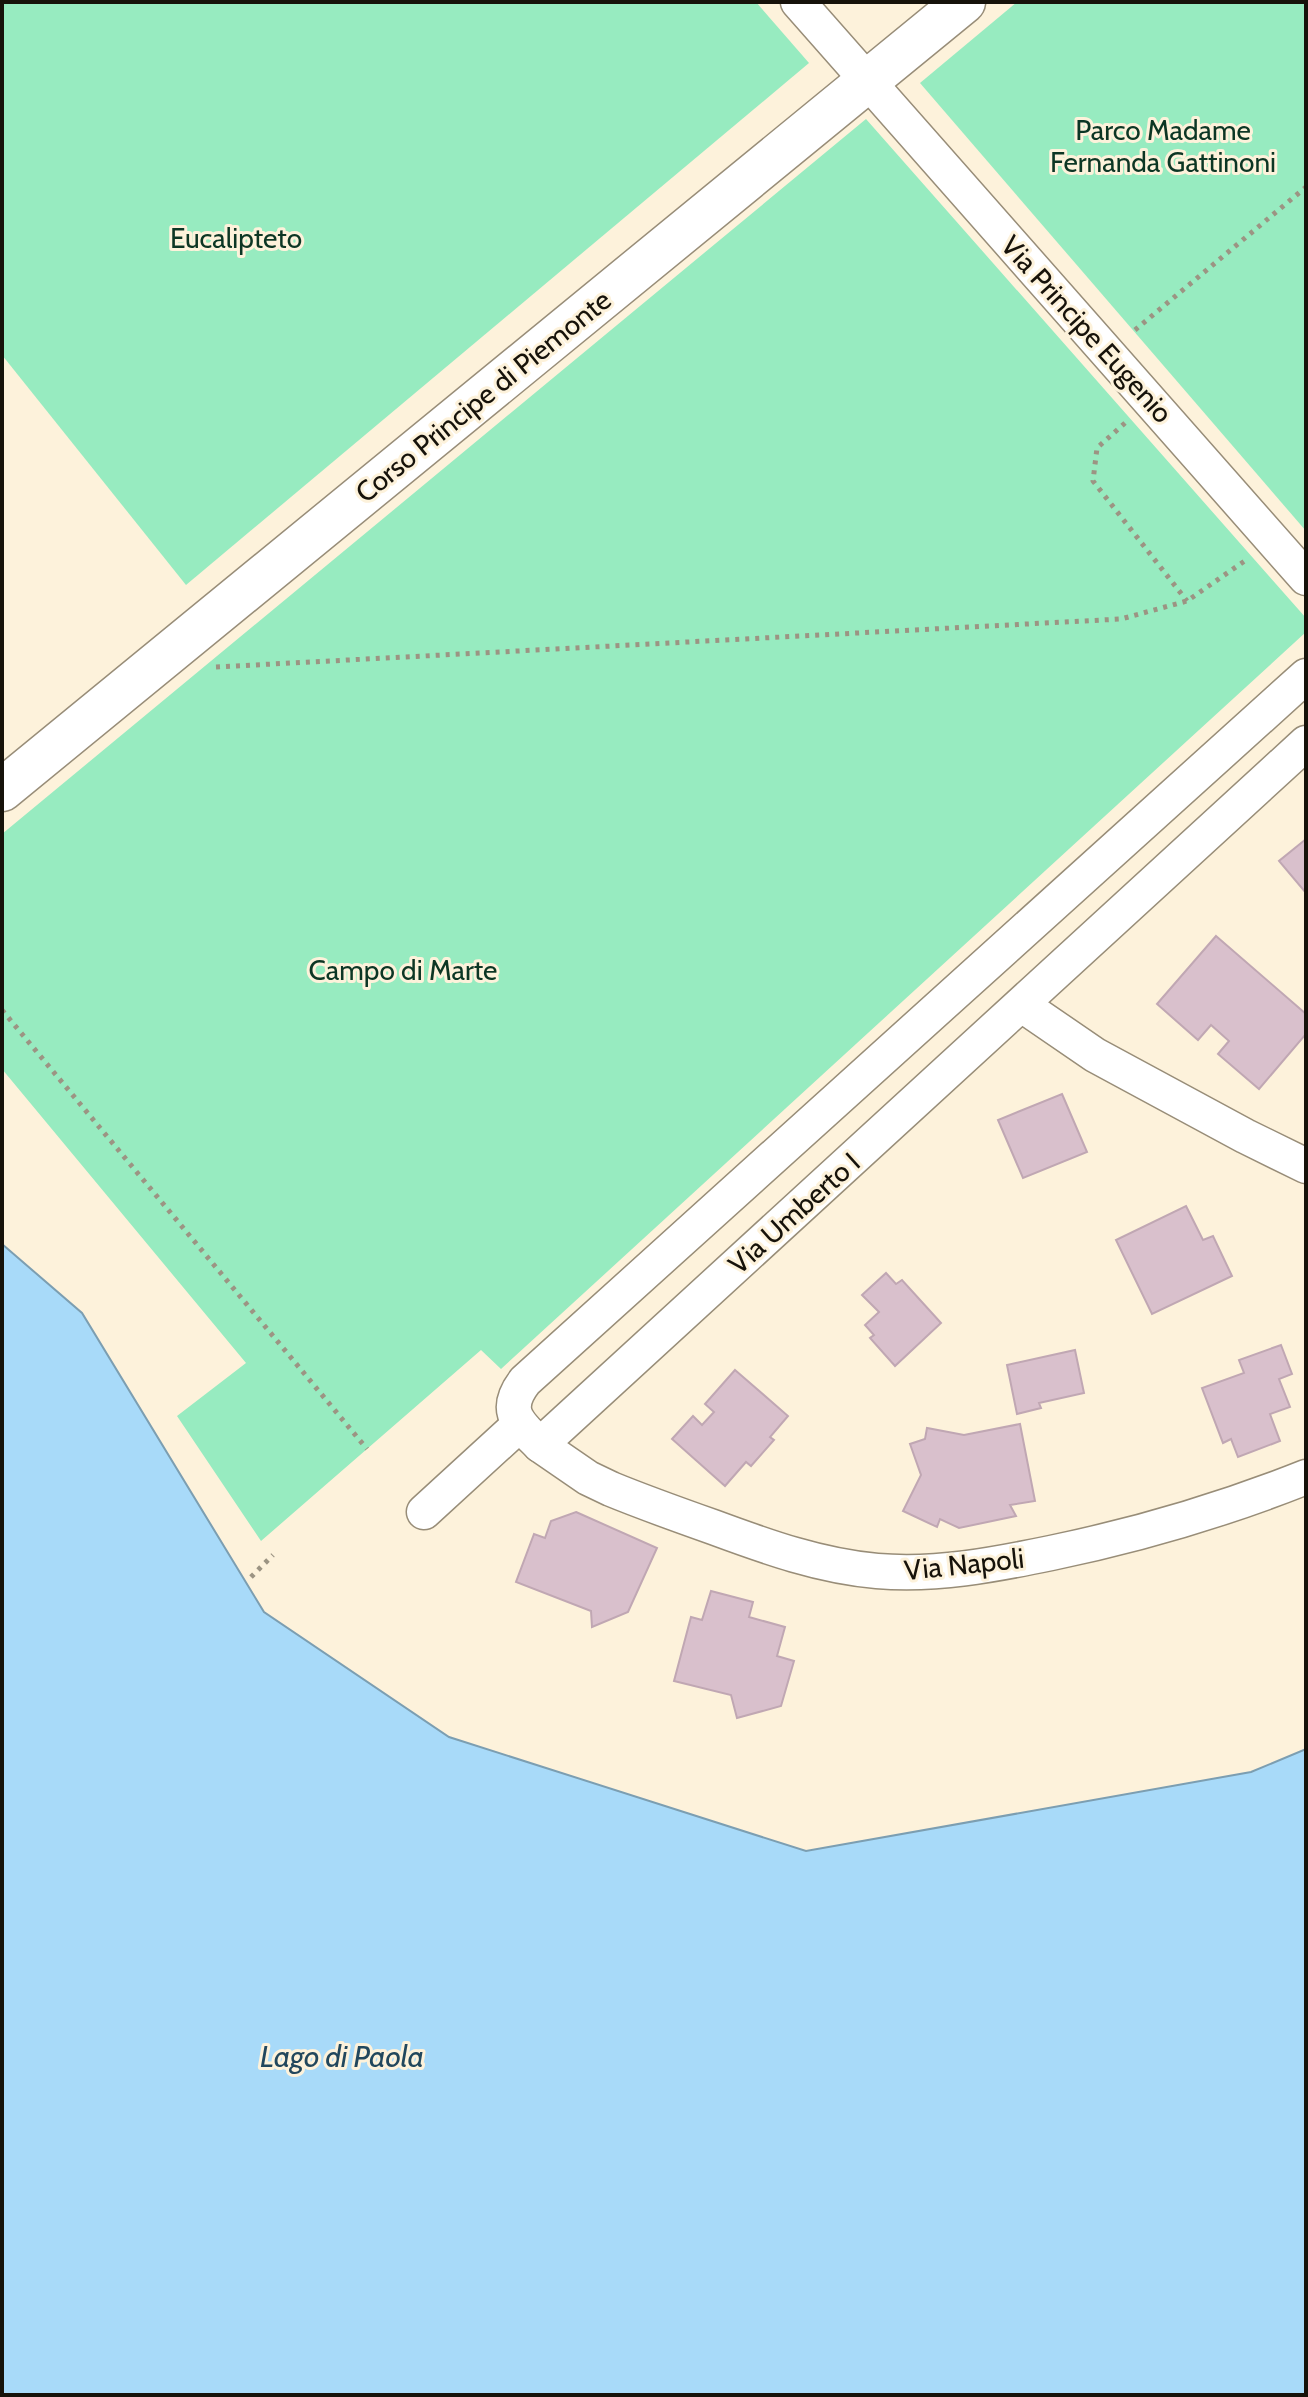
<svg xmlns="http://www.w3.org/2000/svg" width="1308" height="2397" viewBox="0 0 1308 2397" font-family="Cabin,sans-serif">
  <rect width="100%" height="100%" fill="#fdf2db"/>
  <!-- green -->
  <g fill="#97ebc0">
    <path d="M2,2H756L809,63L186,585L2,355Z"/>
    <path d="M1017,2H1306V531L920,83Z"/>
    <path d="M866,119L1306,618V632L501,1369L481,1350L261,1541L177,1416L246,1363L2,1069V834Z"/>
  </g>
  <!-- water -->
  <path fill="#a8daf9" stroke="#7c9eb1" stroke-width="2" d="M2,1244L82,1313L264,1612L449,1737L806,1851L1251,1772L1306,1749V2395H2Z"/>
  <!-- building -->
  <g fill="#d9c0cc" stroke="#c0a7b3" stroke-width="2">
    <path d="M1306,839V893L1279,861Z"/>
    <path d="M1216,936L1306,1014V1034L1259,1089L1218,1054L1229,1041L1211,1025L1198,1040L1157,1004Z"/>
    <path d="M1062,1094L1087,1152L1023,1178L998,1120Z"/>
    <path d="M1186,1206L1203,1240L1213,1236L1232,1276L1152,1314L1116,1240Z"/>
    <path d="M886,1273L896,1284L902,1280L941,1323L895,1366L870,1338L874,1335L865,1325L879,1312L862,1295Z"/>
    <path d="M1281,1345L1292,1374L1279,1379L1290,1407L1270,1414L1280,1441L1238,1457L1231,1439L1223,1443L1202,1388L1244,1373L1239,1360Z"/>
    <path d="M1075,1350L1084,1393L1039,1403L1041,1408L1017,1414L1007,1365Z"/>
    <path d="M735,1370L788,1416L770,1437L774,1440L751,1466L746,1462L725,1486L672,1439L693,1416L702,1425L714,1412L705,1404Z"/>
    <path d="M1020,1424L1035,1501L1010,1505L1016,1516L959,1528L940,1519L937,1527L903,1511L921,1475L910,1444L925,1439L927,1428L964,1435Z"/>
    <path d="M576,1512L657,1548L628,1612L592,1627L591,1611L516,1582L534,1534L545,1538L551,1521Z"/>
    <path d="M711,1591L753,1602L749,1617L785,1627L777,1656L794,1661L781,1706L737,1718L731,1695L674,1681L691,1617L702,1620Z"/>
  </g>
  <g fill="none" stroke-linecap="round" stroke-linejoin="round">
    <defs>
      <g id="minor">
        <path d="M798,2L1306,578"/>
        <path d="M1306,676L525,1381C502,1411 518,1423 540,1445L1306,743"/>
        <path d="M1022,1005L1095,1055L1245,1136L1306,1166"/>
        <path d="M540,1445L588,1478L611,1489C645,1503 679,1515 713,1527C767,1547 820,1566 877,1571C936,1576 993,1565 1051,1553C1138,1535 1223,1510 1306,1477"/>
        <path d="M424,1512L519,1425"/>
      </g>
      <path id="tertiary" d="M2,790L964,2"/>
    </defs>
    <!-- minor casing -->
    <use href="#minor" stroke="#988d78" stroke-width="37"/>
    <!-- tertiary casing -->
    <use href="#tertiary" stroke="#988d78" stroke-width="45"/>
    <!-- path -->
    <g stroke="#9c9483" stroke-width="5" stroke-dasharray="4 6" stroke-linecap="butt">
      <path d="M1135,330L1306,187"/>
      <path d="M1125,423L1097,448L1093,481L1187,601"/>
      <path d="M216,667L1121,619L1187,601L1246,560"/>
      <path d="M2,1010L367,1449"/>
      <path d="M251,1577L273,1555"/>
    </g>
    <!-- minor -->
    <use href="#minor" stroke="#fff" stroke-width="34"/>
    <!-- tertiary -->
    <use href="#tertiary" stroke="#fff" stroke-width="42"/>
  </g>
  <g text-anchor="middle" stroke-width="6" stroke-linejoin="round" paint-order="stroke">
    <!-- park labels -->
    <g font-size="28" fill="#0c3624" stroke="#fdf2db">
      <text x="1163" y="140">Parco Madame<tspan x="1163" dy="32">Fernanda Gattinoni</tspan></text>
      <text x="236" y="248">Eucalipteto</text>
      <text x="403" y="980">Campo di Marte</text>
    </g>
    <!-- street labels -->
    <g font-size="28" fill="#16120a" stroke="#fdf2db">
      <text transform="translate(1087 329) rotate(48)" y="10">Via Principe Eugenio</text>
      <text transform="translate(483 396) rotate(-39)" y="10">Corso Principe di Piemonte</text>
      <text transform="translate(794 1213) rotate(-42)" y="10">Via Umberto I</text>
      <text transform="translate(964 1564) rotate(-6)" y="10">Via Napoli</text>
    </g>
    <!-- water labels -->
    <g font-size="30" font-style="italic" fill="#21475d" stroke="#fdf2db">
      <text x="342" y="2067">Lago di Paola</text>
    </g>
  </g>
  <!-- border -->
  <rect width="1308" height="2397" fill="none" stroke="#16120a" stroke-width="8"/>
</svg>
